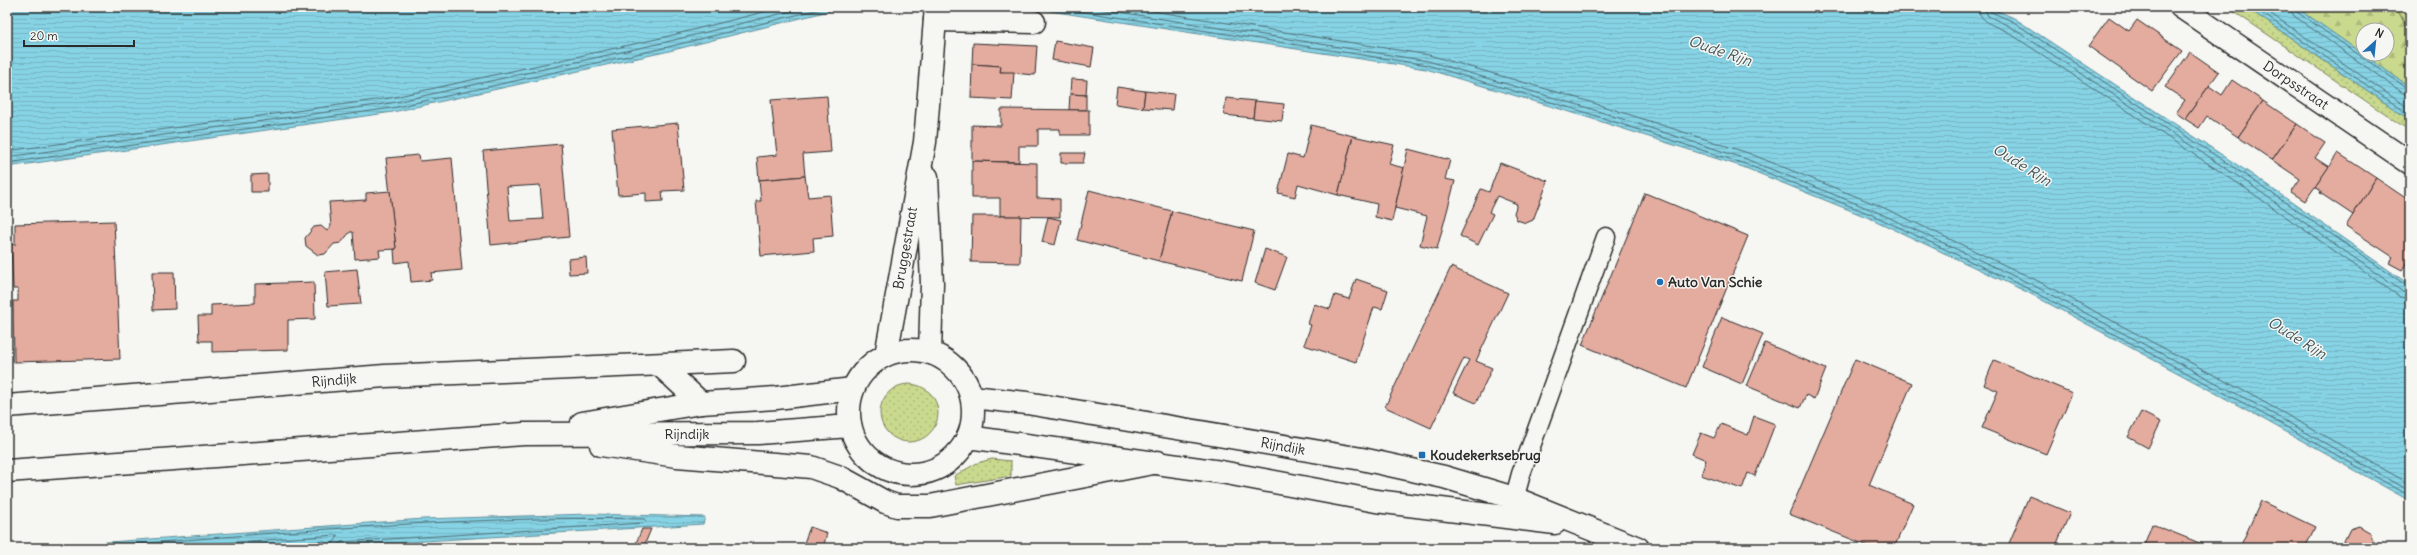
<svg xmlns="http://www.w3.org/2000/svg" width="2417" height="555" viewBox="0 0 2417 555" font-family="Delius,sans-serif">
  <defs>
    <pattern id="green-dots" width="8" height="8" patternUnits="userSpaceOnUse"><rect width="8" height="8" fill="#c9d98d"/><path d="M2 2h.1M6 6h.1" fill="none" stroke="#adba7a" stroke-width="1.8" stroke-linecap="round"/></pattern>
    <pattern id="forest-firs" width="22" height="20" patternUnits="userSpaceOnUse"><rect width="22" height="20" fill="#c9d98d"/><path d="M5 1l3.5 6h-7zM16 11l3.5 6h-7z" fill="#adba7a"/></pattern>
    <pattern id="water-rules" width="6" height="5" patternUnits="userSpaceOnUse"><rect width="6" height="5" fill="#86d3e5"/><path d="M0 2.5h6" fill="none" stroke="#74b5c5"/></pattern>
  </defs>
  <rect width="100%" height="100%" fill="#f6f6f2"/>
  <filter id="ink" filterUnits="userSpaceOnUse"><feTurbulence type="fractalNoise" baseFrequency=".025" numOctaves="2"/><feDisplacementMap in="SourceGraphic" scale="8" xChannelSelector="R" yChannelSelector="G"/><feConvolveMatrix kernelMatrix="1 2 1 2 8 2 1 2 1" color-interpolation-filters="sRGB"/></filter>
  <g filter="url(#ink)">
    <!-- green -->
    <g fill="url(#green-dots)" stroke="#7a825c">
      <path d="M2227,7H2246L2410,120V131Z"/>
      <path d="M2396,7H2410V34Z"/>
      <circle cx="909" cy="413" r="29"/>
      <path d="M992,459L1011,461V476L956,485L954,476L977,463Z"/>
    </g>
    <!-- forest -->
    <path fill="url(#forest-firs)" stroke="#7a825c" fill-rule="evenodd" d="M2296,7H2396L2410,34L2408,86ZM2363,30H2387V54H2363Z"/>
    <!-- water -->
    <g fill="url(#water-rules)" stroke="#62909b">
      <path d="M7,7H845L665,52L393,112L7,167Z"/>
      <path d="M1024,7H1989L2014,18L2251,174L2410,285V501L2245,409L2029,293L1874,220L1743,167L1580,115L1426,69Z"/>
      <path d="M2246,7H2296L2410,87V120Z"/>
      <path d="M590,514L705,517L703,524L310,548H28L423,519Z"/>
    </g>
    <g fill="none" stroke-linecap="round" stroke-linejoin="round">
      <!-- shore -->
      <g stroke="#4f6e75" stroke-width="1">
        <path d="M1052,7L1427,65L1581,111L1745,164L1875,216L2031,290L2247,405L2410,496"/>
        <path d="M1087,7L1428,61L1582,106L1746,159L1877,212L2033,285L2250,401L2410,491"/>
        <path d="M1127,7L1429,55L1584,100L1748,153L1880,206L2036,280L2253,396L2410,484"/>
        <path d="M1978,7C1979,22 1995,26 2006,31L2242,186L2400,297L2410,299"/>
        <path d="M1984,7L1988,16L2009,26L2245,181L2403,292L2410,293"/>
        <path d="M1989,7L1991,12L2012,21L2248,177L2410,288"/>
        <path d="M2253,7L2410,115"/>
        <path d="M2261,7L2410,109"/>
        <path d="M2289,7L2294,16L2403,93L2410,95"/>
        <path d="M2295,7L2297,12L2410,90"/>
        <path d="M7,151L390,98L661,38L783,7"/>
        <path d="M7,157L391,103L662,43L808,7"/>
        <path d="M7,163L392,108L664,48L828,7"/>
        <path d="M83,548C269,534 457,515 644,519L646,521L644,523L341,542L337,548"/>
        <path d="M151,548L337,535L338,537L333,543L332,548"/>
        <path d="M233,548L324,541L326,548"/>
      </g>
    </g>
    <!-- building -->
    <g fill="#e4ab9f" stroke="#2b2b2b" fill-rule="evenodd">
      <path d="M2109,17L2129,31L2137,20L2182,51L2152,91L2088,46Z"/>
      <path d="M1055,41L1094,48L1091,67L1052,60Z"/>
      <path d="M973,43L1037,46L1035,75L1000,72L1001,66L972,64Z"/>
      <path d="M2190,52L2219,72L2185,119L2176,113L2185,100L2165,87Z"/>
      <path d="M972,64L1001,66L1000,72H1014L1012,100L971,98Z"/>
      <path d="M1071,79L1087,80L1086,95L1070,94Z"/>
      <path d="M2232,80L2263,101L2238,137L2207,116L2199,128L2185,119L2209,86L2222,95Z"/>
      <path d="M1117,87L1145,91L1143,108L1115,104Z"/>
      <path d="M1145,91L1174,94L1172,110L1143,108Z"/>
      <path d="M1070,94L1086,95V110H1069Z"/>
      <path d="M827,96L831,152L803,154L805,176L759,180L757,157L777,155L771,100Z"/>
      <path d="M1226,98L1255,101L1253,118L1224,115Z"/>
      <path d="M1255,101L1284,104L1282,121L1253,118Z"/>
      <path d="M2263,101L2297,124L2272,160L2238,137Z"/>
      <path d="M1001,109L1089,110V135H1060V129H1038V146H1019V162L972,161V125L1001,126Z"/>
      <path d="M678,123L684,190L662,191L663,201L646,202V193L618,195L612,129Z"/>
      <path d="M2297,124L2325,143L2315,158L2329,167L2305,201L2291,192L2300,179L2272,160Z"/>
      <path d="M1311,125L1353,136L1338,195L1298,184L1295,197L1278,193L1288,154L1303,158Z"/>
      <path d="M1353,136L1394,145L1389,164L1404,168L1392,221L1375,217L1377,204L1338,195Z"/>
      <path d="M561,144L569,237L491,245L483,151ZM540,185L543,219L510,221L507,187Z"/>
      <path d="M1408,149L1450,160L1445,179L1455,181L1437,249L1420,245L1427,216L1395,208Z"/>
      <path d="M1061,153H1085L1083,163H1061Z"/>
      <path d="M2338,153L2376,178L2353,215L2320,193L2321,191L2315,187Z"/>
      <path d="M419,155L420,161L452,158L462,270L431,273L432,280L411,282L409,261L395,263L394,249H396L386,158Z"/>
      <path d="M972,161L1037,163V198L1060,199V217L1000,216V198H972Z"/>
      <path d="M1500,163L1548,181L1533,220L1526,223L1517,220L1514,213L1517,204L1497,196L1489,212L1493,214L1478,245L1460,236L1481,189L1489,192Z"/>
      <path d="M268,174V192H251V175Z"/>
      <path d="M805,176L808,197L830,195L833,236L813,238L814,251L761,256L756,201H761L759,180Z"/>
      <path d="M2376,178L2410,201V258L2402,270L2389,263L2393,257L2346,226Z"/>
      <path d="M1089,190L1172,211L1159,261L1077,240Z"/>
      <path d="M390,191L396,249L379,250L380,257L355,259L353,232H350L341,243L334,244L325,254L318,255L306,246L305,238L314,227L321,226L327,231L331,226L329,202L366,200V193Z"/>
      <path d="M1645,193L1748,236L1686,388L1582,345Z"/>
      <path d="M1172,211L1254,231L1242,281L1159,261Z"/>
      <path d="M972,216H1021L1020,263L971,262Z"/>
      <path d="M1048,217L1061,220L1055,245L1042,242Z"/>
      <path d="M114,221L120,359L14,362L13,301H18V289H13L11,244L15,245V224Z"/>
      <path d="M1265,249L1287,257L1275,290L1255,283Z"/>
      <path d="M586,257L587,273L569,274L568,259Z"/>
      <path d="M1451,267L1508,293L1476,361L1492,368L1476,403L1453,393L1469,360L1464,358L1431,428L1385,407Z"/>
      <path d="M357,269L361,304L328,306L325,272Z"/>
      <path d="M152,272H174L175,309L153,310Z"/>
      <path d="M1356,279L1388,290L1382,309L1374,307L1356,362L1304,345L1311,325L1308,324L1314,304L1330,309L1335,295L1349,299Z"/>
      <path d="M314,282L315,319L288,320V350L212,352V341H199L198,316H211V305L255,303V284Z"/>
      <path d="M1722,317L1763,334L1742,384L1702,367Z"/>
      <path d="M1765,343L1826,369L1814,399L1806,395L1800,408L1747,386Z"/>
      <path d="M1855,359L1912,383L1869,485L1913,504L1894,548H1873L1789,514Z"/>
      <path d="M1994,360L2072,393L2046,454L1982,428L1998,391L1984,385Z"/>
      <path d="M2141,412L2161,422L2148,448L2128,437Z"/>
      <path d="M1754,416L1775,424L1755,476L1748,473L1742,489L1701,475L1706,460L1692,454L1701,433L1714,438L1721,424L1748,435Z"/>
      <path d="M2029,496L2070,513L2055,548H2007Z"/>
      <path d="M2261,501L2315,527L2305,548H2248L2241,545Z"/>
      <path d="M2152,524L2202,544L2201,548H2143Z"/>
      <path d="M2359,526L2371,533L2373,542L2384,548H2347L2344,541L2350,529Z"/>
      <path d="M810,527L827,533L823,548H802Z"/>
      <path d="M642,529H651L644,546L636,543Z"/>
      <path d="M2079,543L2090,548H2076Z"/>
    </g>
    <g fill="none" stroke-linecap="round" stroke-linejoin="round">
      <defs>
        <path id="service" d="M1511,511L1521,474L1606,237"/>
        <g id="minor">
          <path d="M935,20L1034,22"/>
          <path d="M661,366L701,403"/>
          <path d="M7,406L385,376L734,361"/>
        </g>
        <g id="tertiary">
          <path d="M2181,7L2410,163"/>
          <path d="M927,177L932,283L930,353"/>
          <path d="M886,355L925,142L936,7"/>
        </g>
        <g id="secondary">
          <circle cx="911" cy="412" r="62"/>
          <path d="M972,397L1027,403L1362,459L1444,477L1514,498L1638,548"/>
          <path d="M582,423L701,403L776,398L853,389"/>
          <path d="M968,437L1221,472L1376,501L1555,523"/>
          <path d="M601,445L677,456L811,467L840,477L885,502L897,506H930L1158,462"/>
          <path d="M7,471L524,434L758,433L850,426"/>
        </g>
      </defs>
      <!-- service casing -->
      <use href="#service" stroke="#2b2b2b" stroke-width="21"/>
      <!-- minor casing -->
      <use href="#minor" stroke="#2b2b2b" stroke-width="25"/>
      <!-- tertiary casing -->
      <use href="#tertiary" stroke="#2b2b2b" stroke-width="25"/>
      <!-- secondary casing -->
      <use href="#secondary" stroke="#2b2b2b" stroke-width="25"/>
      <!-- service -->
      <use href="#service" stroke="#f6f6f2" stroke-width="18"/>
      <!-- minor -->
      <use href="#minor" stroke="#f6f6f2" stroke-width="22"/>
      <!-- tertiary -->
      <use href="#tertiary" stroke="#f6f6f2" stroke-width="22"/>
      <!-- secondary -->
      <use href="#secondary" stroke="#f6f6f2" stroke-width="22"/>
    </g>
  </g>
  <!-- markers -->
  <g fill="#1f6fb2" stroke="#f6f6f2" stroke-width="1.5">
    <circle cx="1660" cy="282" r="4"/>
    <rect x="1418" y="451" width="8" height="8" rx="2"/>
  </g>
  <g text-anchor="middle" stroke-width="3" stroke-linejoin="round" paint-order="stroke">
    <!-- street labels -->
    <g font-size="14" fill="#2b2b2b" stroke="#f6f6f2">
      <text transform="translate(2296 85) rotate(34)" y="5">Dorpsstraat</text>
      <text transform="translate(905 248) rotate(-80)" y="5">Bruggestraat</text>
      <text transform="translate(334 380) rotate(-5)" y="5">Rijndijk</text>
      <text x="687" y="439">Rijndijk</text>
      <text transform="translate(1283 446) rotate(10)" y="5">Rijndijk</text>
    </g>
    <!-- poi labels -->
    <g font-size="14" font-weight="bold" fill="#2b2b2b" stroke="#f6f6f2" text-anchor="start">
      <text x="1668" y="287">Auto Van Schie</text>
      <text x="1430" y="460">Koudekerksebrug</text>
    </g>
    <!-- water labels -->
    <g font-size="15" font-style="italic" fill="#42555a" stroke="#f6f6f2">
      <text transform="translate(1720 51) rotate(19)" y="5">Oude Rijn</text>
      <text transform="translate(2022 165) rotate(32)" y="5">Oude Rijn</text>
      <text transform="translate(2297 338) rotate(32)" y="5">Oude Rijn</text>
    </g>
  </g>
  <!-- margin -->
  <rect width="2417" height="555" fill="none" stroke="#f6f6f2" stroke-width="24"/>
  <rect x="12" y="12" width="2393" height="531" fill="none" stroke="#2b2b2b" stroke-width="1.5" filter="url(#ink)"/>
  <!-- north arrow -->
  <g transform="translate(2375 42) rotate(27)"><circle r="19" fill="#f6f6f2" stroke="#a5a5a2"/>
  <path d="M0-3L7 15L0 10L-7 15Z" fill="#1f6fb2"/>
  <text y="-6" font-size="11" font-weight="bold" text-anchor="middle" fill="#2b2b2b">N</text>
  </g>
  <!-- scale -->
  <path d="M24 40v6h110v-6" fill="none" stroke="#2b2b2b" stroke-width="2"/>
  <text x="30" y="40" font-size="12" fill="#2b2b2b" stroke="#f6f6f2" stroke-width="3" paint-order="stroke">20 m</text>
</svg>
